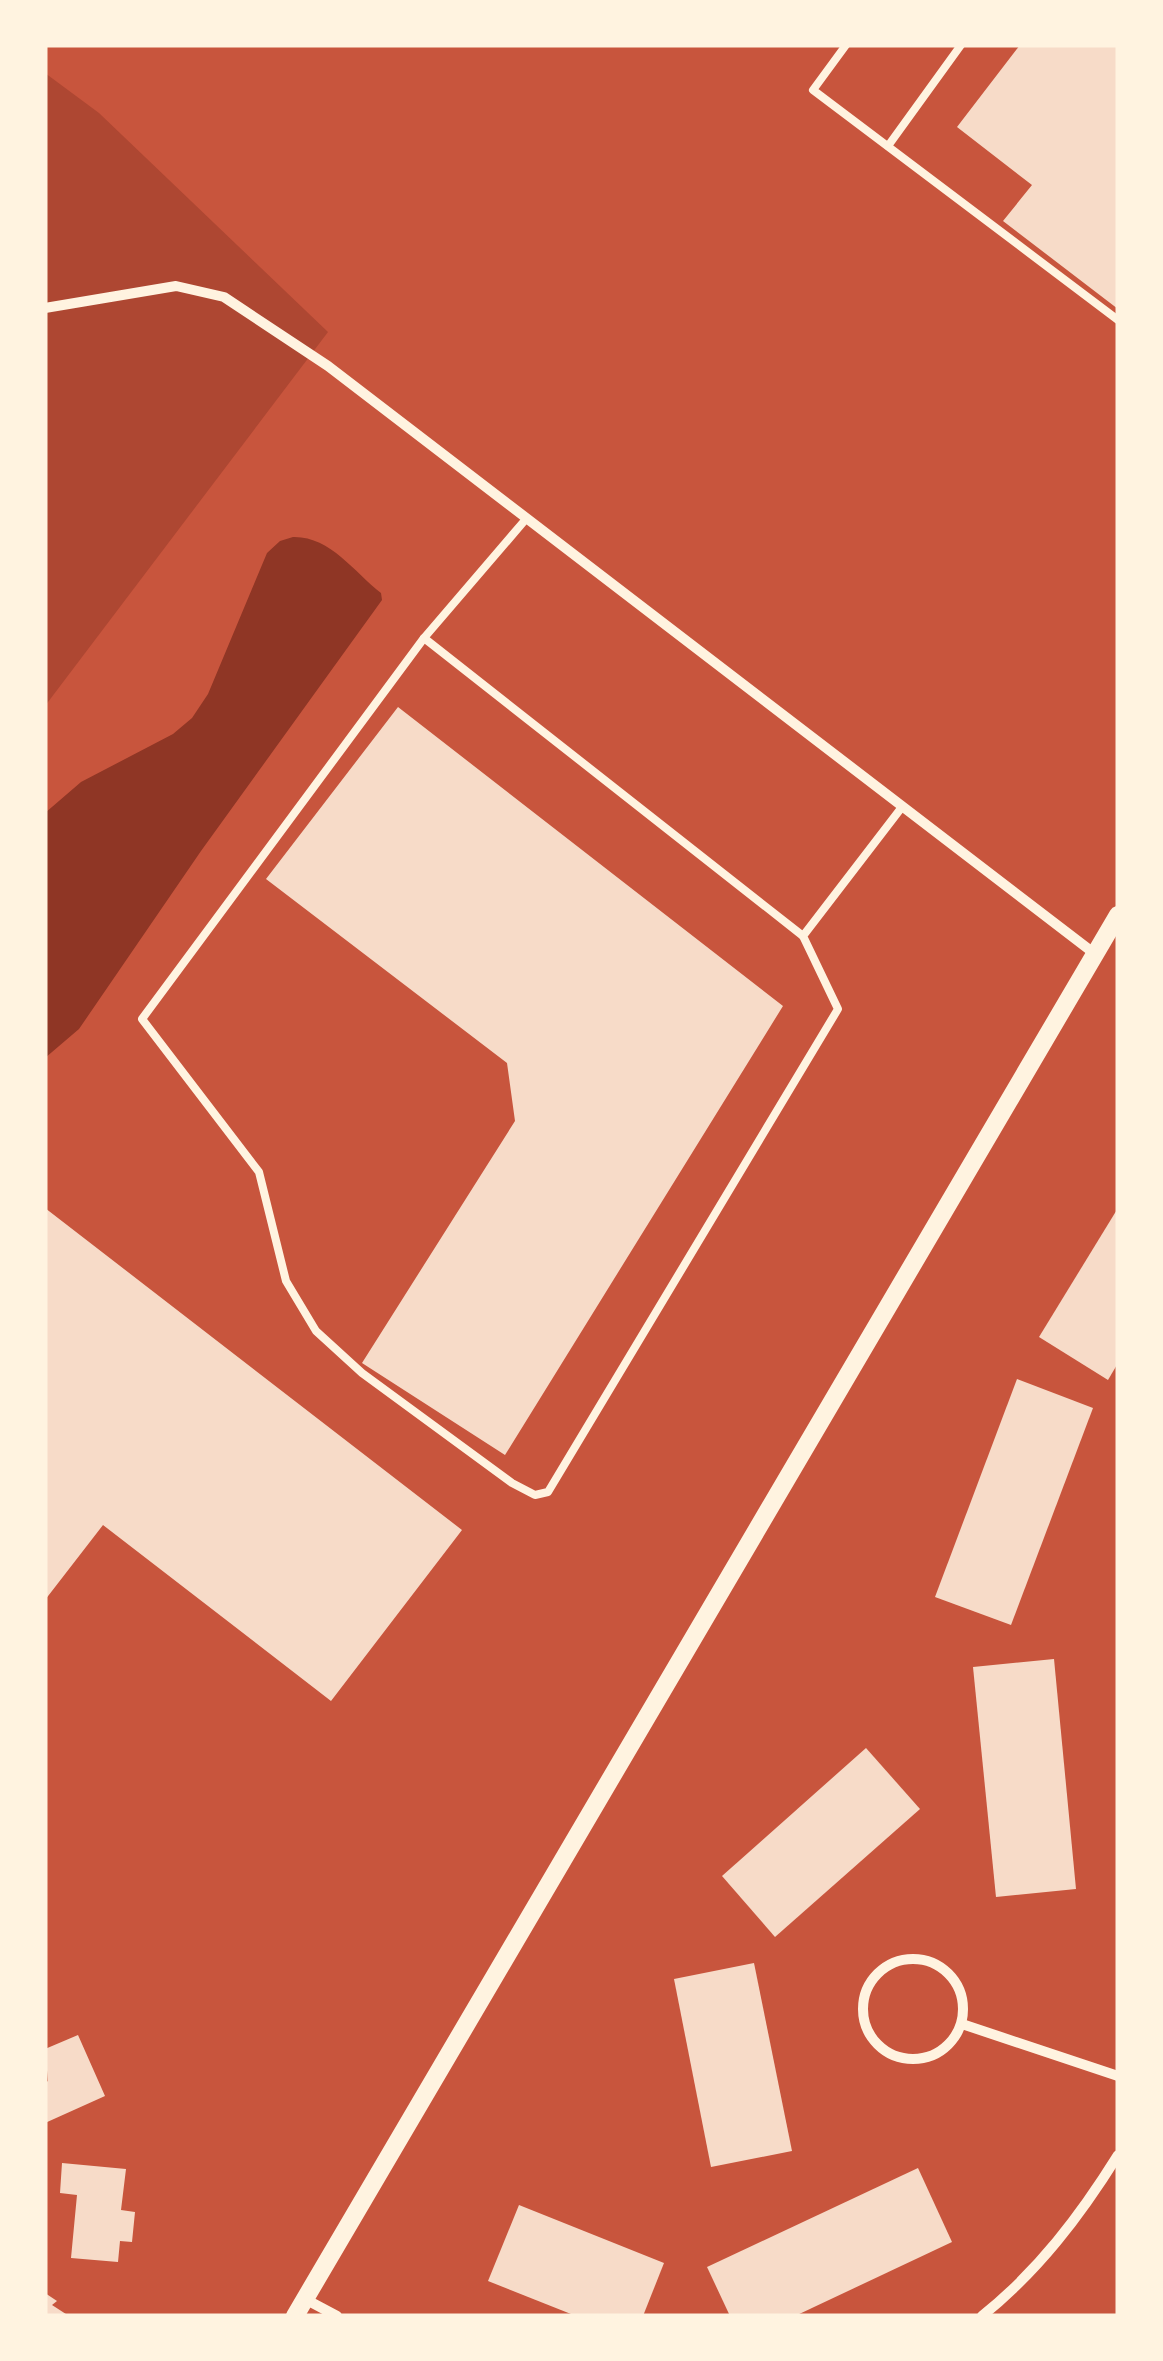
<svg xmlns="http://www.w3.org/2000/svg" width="1163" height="2361" viewBox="0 0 1163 2361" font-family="'Source Sans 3',sans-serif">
  <rect width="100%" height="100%" fill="#c8553d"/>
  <!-- green -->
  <path fill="#ae4732" d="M45,73L99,113L328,332L45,706Z"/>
  <!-- water -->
  <path fill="#8f3625" d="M293,537C330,536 354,572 381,593L382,600L201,851L79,1029L45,1058V813L81,782L173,734L192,718L208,694L267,553L280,541Z"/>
  <!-- building -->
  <g fill="#f7dbc8">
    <path d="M1020,45H1118V309L1003,221L1032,185L957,127Z"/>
    <path d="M398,707L783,1006L505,1455L362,1363L515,1121L507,1063L266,879Z"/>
    <path d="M45,1208L462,1530L331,1701L103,1525L45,1600Z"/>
    <path d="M1118,1208V1363L1108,1380L1039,1337Z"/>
    <path d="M1017,1379L1093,1408L1011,1625L935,1597Z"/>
    <path d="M1054,1659L1076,1889L996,1897L973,1667Z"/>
    <path d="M866,1748L920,1809L775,1937L722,1876Z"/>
    <path d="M754,1963L792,2151L711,2167L674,1979Z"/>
    <path d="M78,2035L105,2096L45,2123V2083L48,2081L45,2049Z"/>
    <path d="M62,2163L126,2169L121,2210L135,2212L132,2242L120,2241L118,2262L71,2258L77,2195L60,2193Z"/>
    <path d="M918,2168L952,2242L795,2316H730L707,2267Z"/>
    <path d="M519,2205L664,2263L643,2316H576L488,2281Z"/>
    <path d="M45,2293L57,2301L52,2305L69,2316H45Z"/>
  </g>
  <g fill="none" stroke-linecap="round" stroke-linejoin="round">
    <!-- service -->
    <g stroke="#fff3e0" stroke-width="8">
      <path d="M846,45L813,90L1118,320"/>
      <path d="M888,146L961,45"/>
      <path d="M526,519L424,638L142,1019L259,1172L286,1281L316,1331L362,1373L512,1483L535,1495L548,1492L838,1009L803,936L902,807"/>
      <path d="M424,638L803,936"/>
    </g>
    <!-- minor -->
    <g stroke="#fff3e0" stroke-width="10">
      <path d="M45,308L176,286L224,297L328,366L1095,954"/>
      <circle cx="913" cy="2009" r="50"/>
      <path d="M962,2024L1118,2076"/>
      <path d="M305,2299L337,2316"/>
      <path d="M982,2316C1038,2271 1080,2216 1118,2155"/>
    </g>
    <!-- tertiary -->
    <path stroke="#fff3e0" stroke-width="18" d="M295,2316L1118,915"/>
  </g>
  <!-- border -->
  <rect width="1163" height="2361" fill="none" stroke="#fff3e0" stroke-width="95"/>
</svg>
